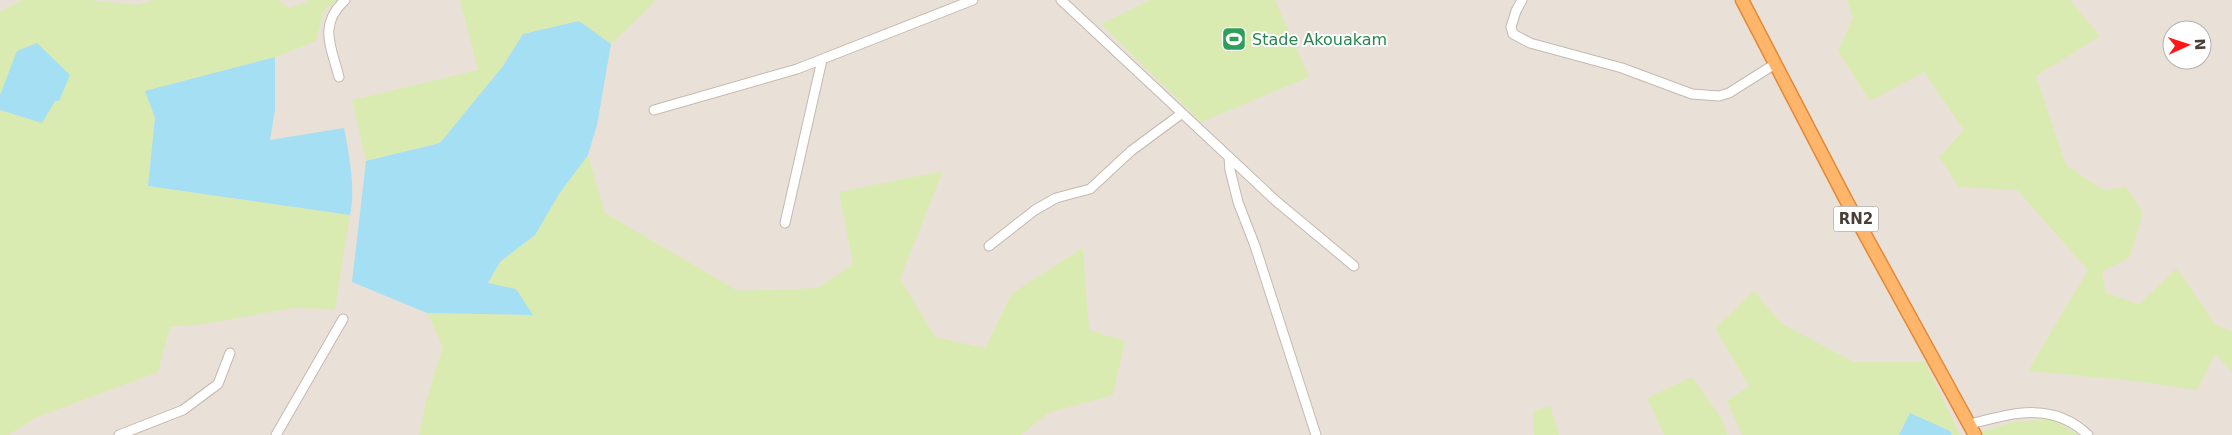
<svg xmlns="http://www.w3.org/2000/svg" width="2232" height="435" viewBox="0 0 2232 435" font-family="'DejaVu Sans',sans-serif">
  <rect width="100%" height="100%" fill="#f5f0e9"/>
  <!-- residential -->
  <path fill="#e9e1d7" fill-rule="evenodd" d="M0,0H2232V435H0ZM2172,30H2202V60H2172Z"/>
  <!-- green -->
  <g fill="#daebb1">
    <path d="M22,0H89L136,5L154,0H278L289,8L308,2V0H337L324,10L316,41L275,57L146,91L155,118L148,186L350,215L335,309L294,308L204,324L170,327L158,372L37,417L8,435H0V12Z"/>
    <path d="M460,0H654L655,2L611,44L579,21L523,34L503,66L440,143L366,161L352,100L478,70Z"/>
    <path d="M1150,0H1275L1309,77L1201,122L1101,24Z"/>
    <path d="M1847,0H2070L2100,36L2036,76L2066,165L2103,190L2126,187L2143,212L2130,257L2102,272L2106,293L2139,304L2177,268L2216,325L2232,331V372L2215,354L2197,390L2136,381L2028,371L2088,270L2017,190L1959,187L1939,157L1964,130L1924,72L1870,101L1838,51L1853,18Z"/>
    <path d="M588,155L605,213L738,291L818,288L853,264L839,192L943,171L900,279L935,337L985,348L1012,293L1083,248L1089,330L1125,341L1113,395L1048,413L1021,435H419L426,401L443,347L427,313L532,315L516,289L488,284L500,262L535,235L559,194Z"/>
    <path d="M1754,291L1782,324L1854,362H1925L1960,435H1952C1943,421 1917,423 1903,424L1899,435H1742L1727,401L1749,386L1715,328Z"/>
    <path d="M1692,377L1722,419L1727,435H1664L1647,398Z"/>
    <path d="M1550,406L1559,435H1534L1533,411Z"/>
    <path d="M2052,419L2078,435H1980L1979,432L2013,422Z"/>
  </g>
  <!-- water -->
  <g fill="#a4dff3">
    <path d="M579,21L611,44L597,125L588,155L559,194L535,235L500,262L488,283L516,289L533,315L427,313L352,282L366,161L440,143L503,66L523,34Z"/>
    <path d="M37,43L70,75L59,101H55L42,123L0,110V95L17,51Z"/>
    <path d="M275,57V110L270,140L344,128C349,153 356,190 350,215L148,186L155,118L145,91Z"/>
    <path d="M1910,413L1950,431L1952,435H1899Z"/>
  </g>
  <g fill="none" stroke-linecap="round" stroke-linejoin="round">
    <defs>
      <g id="minor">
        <path d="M1061,0L1229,157L1230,170L1238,202L1255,246L1316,435"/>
        <path d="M1522,0L1516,11L1511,27L1513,34L1530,43L1622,68L1692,94L1719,96L1729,93L1775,64"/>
        <path d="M339,77C331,46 318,25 345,0"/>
        <path d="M654,110L797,69L973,0"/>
        <path d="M1229,157L1276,201L1354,266"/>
        <path d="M785,223L822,60"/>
        <path d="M989,246L1035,210L1056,198L1090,189L1131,151L1181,114"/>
        <path d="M1970,424C2013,413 2053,401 2088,435"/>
        <path d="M119,435L183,410L218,384L230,353"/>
        <path d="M276,435L343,319"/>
      </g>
      <path id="highway" d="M1742,0L1846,200L1975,435"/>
    </defs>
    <!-- minor casing -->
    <use href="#minor" stroke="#c4b9ae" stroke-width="11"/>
    <!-- highway casing -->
    <use href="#highway" stroke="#e48835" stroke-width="15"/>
    <!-- minor -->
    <use href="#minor" stroke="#fff" stroke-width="9"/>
    <!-- highway -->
    <use href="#highway" stroke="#ffb66b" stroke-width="12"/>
  </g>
  <!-- icons -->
  <defs>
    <symbol id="stadium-square" viewBox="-11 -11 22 22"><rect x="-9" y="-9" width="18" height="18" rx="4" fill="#2e9e5b" stroke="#fff"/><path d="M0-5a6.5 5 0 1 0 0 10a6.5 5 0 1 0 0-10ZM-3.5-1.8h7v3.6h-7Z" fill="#fff"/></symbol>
  </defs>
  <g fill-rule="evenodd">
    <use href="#stadium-square" x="1220" y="25" width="28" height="28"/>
  </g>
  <g text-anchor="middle" stroke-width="4" stroke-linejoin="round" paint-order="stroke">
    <!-- shield labels -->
    <rect fill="#fff" stroke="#807973" stroke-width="1" x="1833.5" y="206.5" width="45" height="25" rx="4"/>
    <g font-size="15" font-weight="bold" fill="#493f37">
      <text x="1856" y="224">RN2</text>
    </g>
    <!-- leisure labels -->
    <g font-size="16" fill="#27864d" stroke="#fff" text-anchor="start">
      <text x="1252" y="45">Stade Akouakam</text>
    </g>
  </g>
  <!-- north arrow -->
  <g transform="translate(2187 45) rotate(87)"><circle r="24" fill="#ffffff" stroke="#b6b2af"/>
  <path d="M0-4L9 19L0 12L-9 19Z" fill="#ff1718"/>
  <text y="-8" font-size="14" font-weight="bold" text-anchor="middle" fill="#493f37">N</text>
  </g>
</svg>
